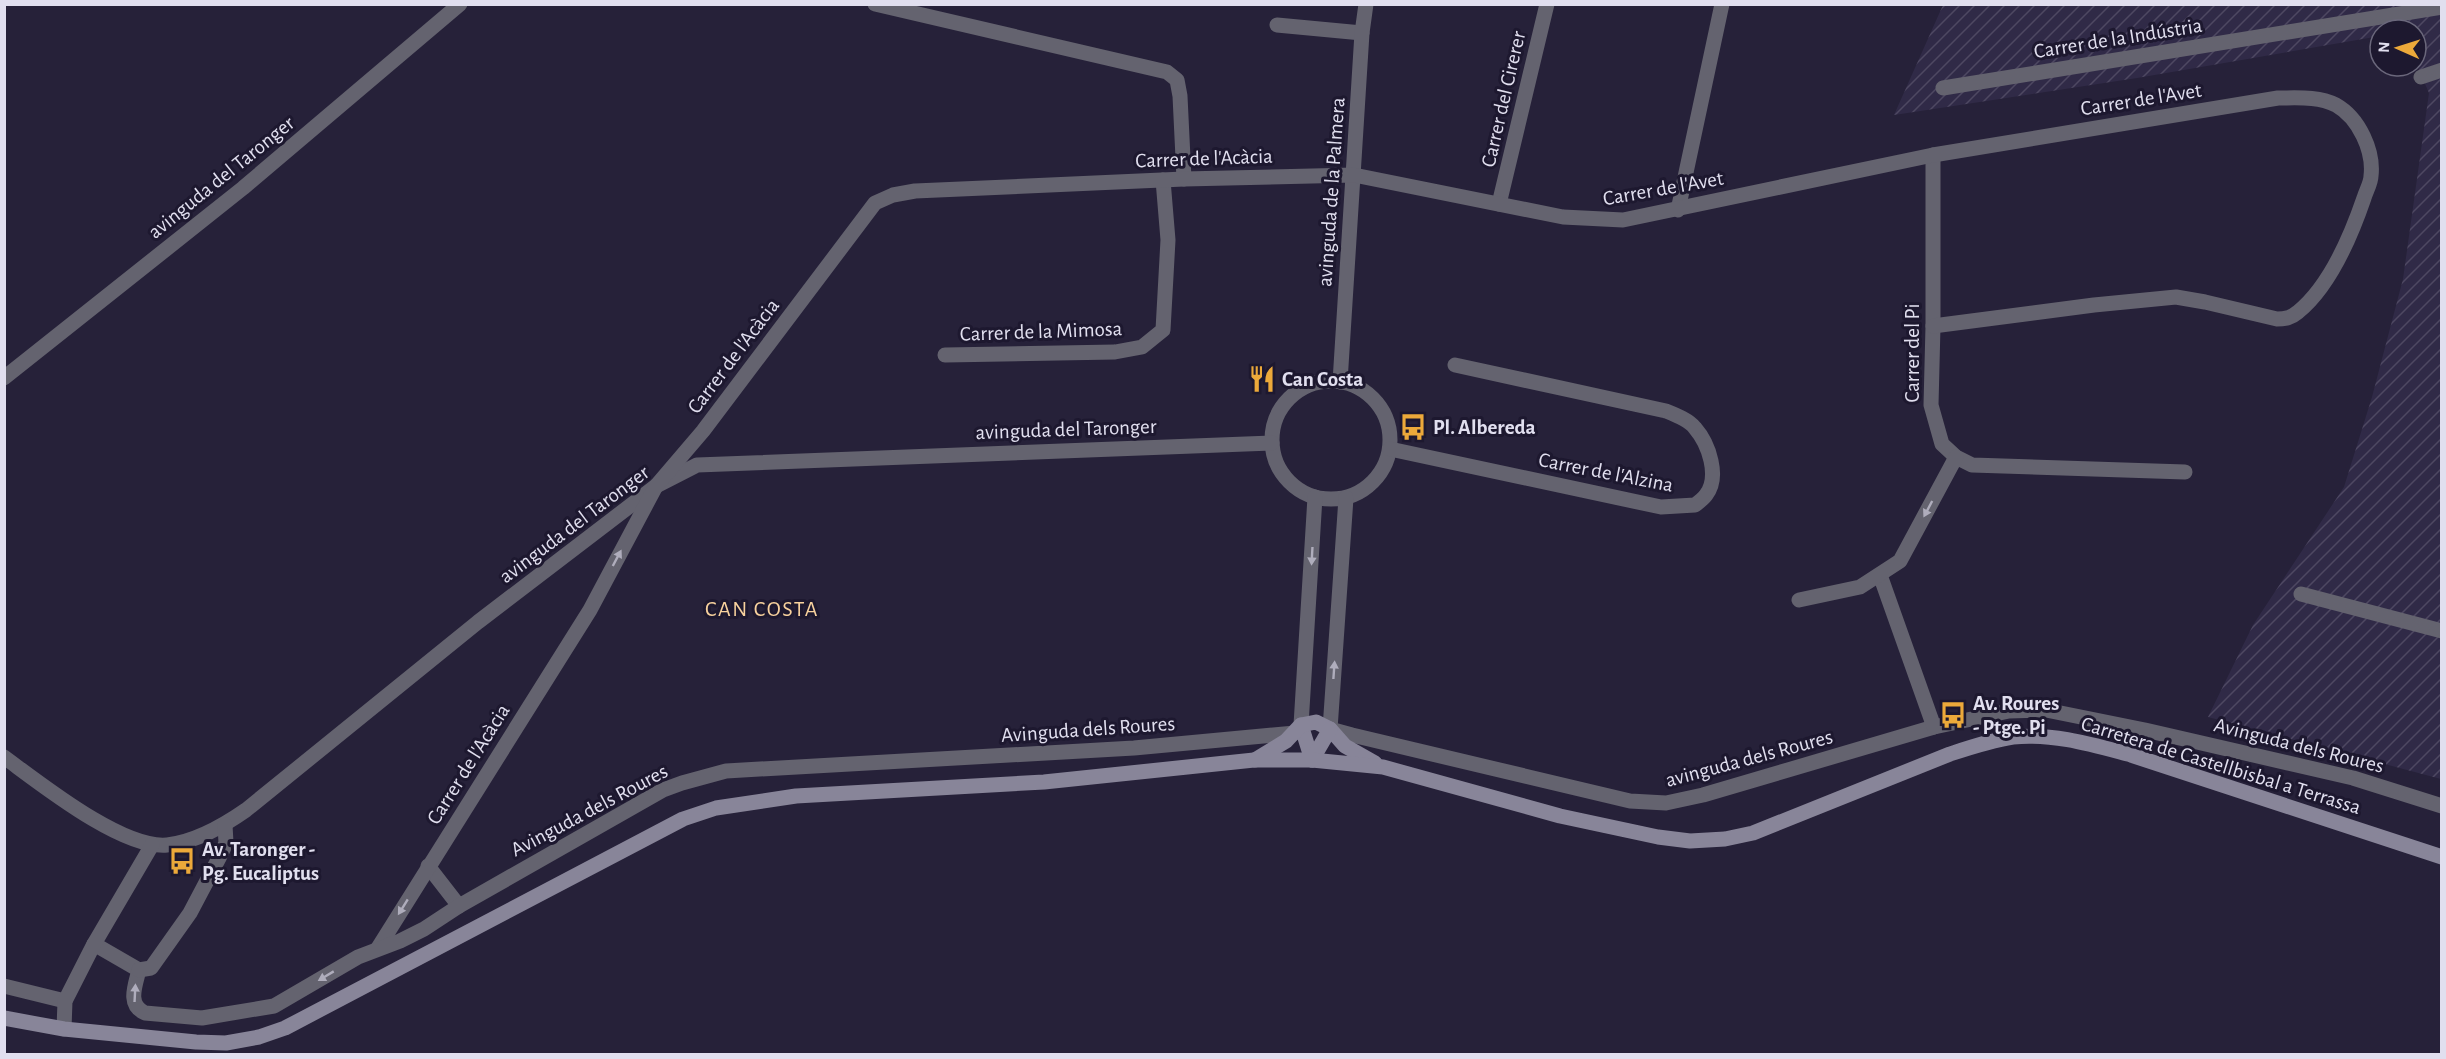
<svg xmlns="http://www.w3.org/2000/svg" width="2446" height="1059" viewBox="0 0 2446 1059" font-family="'Alegreya Sans',sans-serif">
  <defs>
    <pattern id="industrial-furrows" width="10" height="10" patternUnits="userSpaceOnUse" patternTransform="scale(1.5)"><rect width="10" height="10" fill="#302a47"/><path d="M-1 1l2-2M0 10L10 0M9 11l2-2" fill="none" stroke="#4e4862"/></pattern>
  </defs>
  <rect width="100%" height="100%" fill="#262139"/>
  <!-- industrial -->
  <path fill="url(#industrial-furrows)" d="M1943,5H2441V779L2208,717L2253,625L2344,487L2372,397L2403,279L2429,93L2416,63V30H2380V36L2137,78L1894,115Z"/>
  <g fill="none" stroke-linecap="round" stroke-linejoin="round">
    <!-- street -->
    <g stroke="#64636f" stroke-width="15">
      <path d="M875,4L1167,72L1177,80L1180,96L1184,179"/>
      <path d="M1277,25L1362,33"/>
      <path d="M2421,77L2442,70"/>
      <path d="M1943,88L2442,7"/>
      <path d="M1933,155V326L1931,405L1942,444L1956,457L1972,465L2185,472"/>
      <path d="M1499,204L1547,4"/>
      <path d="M1678,210L1722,4"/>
      <path d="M945,355L1115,352L1142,347L1163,330L1168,240L1163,180"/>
      <path d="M4,378L243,188L460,4"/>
      <circle cx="1331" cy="440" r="59"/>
      <path d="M1340,382L1362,33L1366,4"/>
      <path d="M1390,449L1661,507L1695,505C1699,502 1703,499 1706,495C1720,477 1709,444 1695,428C1689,420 1676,415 1666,411L1455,365"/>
      <path d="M1346,498L1330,729L1352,735L1630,801L1666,803L1703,795L1934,727L2009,711L2046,710L2145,730L2353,778L2442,806"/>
      <path d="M1880,575L1934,727"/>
      <path d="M2301,594L2442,631"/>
      <path d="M1799,600L1860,587L1900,561L1956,457"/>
      <path d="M1301,725L1315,497"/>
      <path d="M4,757C41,784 122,849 167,845C196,842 223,826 246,810L478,622L656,486L697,465L1272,443"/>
      <path d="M428,866L459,906"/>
      <path d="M94,944L139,970"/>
      <path d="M378,948L590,610L656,486L703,431L875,203L893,195L915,191L1184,179L1354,175L1563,217L1623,220L1933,155L2278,98C2297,98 2318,96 2336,105C2359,118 2374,151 2371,176C2371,183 2366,191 2364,198C2351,236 2330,286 2298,312C2291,318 2285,319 2277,319L2205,302L2176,297L2094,305L1933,326"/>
      <path d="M139,970C135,986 127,1005 145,1013L202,1018L274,1006L358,957L400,941L424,929L459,906L663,790L682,783L726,771L1134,748L1295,733"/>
      <path d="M139,970L151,968L190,913L219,858L226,843L225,825"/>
      <path d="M4,986L65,1001"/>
      <path d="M64,1029L65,1001L94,944L152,845"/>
    </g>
    <!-- secondary -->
    <g stroke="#888599" stroke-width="15">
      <path d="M1301,725L1312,760"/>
      <path d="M1255,760L1286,741L1301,725L1316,722L1330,729L1345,746L1375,763"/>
      <path d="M1312,760L1330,729"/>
      <path d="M4,1018L64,1029L196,1042L226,1043L259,1037L285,1028L683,819L716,808L796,796L1044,782L1254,760H1312L1383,767L1560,816L1658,837L1690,841L1725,839L1753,833L1950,754C1971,747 1992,740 2013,737C2054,733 2093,745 2131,755L2442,857"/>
    </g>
  </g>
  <!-- one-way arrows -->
  <defs><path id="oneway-solid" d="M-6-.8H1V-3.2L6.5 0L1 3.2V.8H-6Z" transform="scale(1.5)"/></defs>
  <g fill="#afadbc">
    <use href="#oneway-solid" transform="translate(1928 509) rotate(118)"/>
    <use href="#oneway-solid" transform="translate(1312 556) rotate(93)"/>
    <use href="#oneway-solid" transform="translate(617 558) rotate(-62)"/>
    <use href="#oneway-solid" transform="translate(1334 670) rotate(-86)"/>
    <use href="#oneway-solid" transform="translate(403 907) rotate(122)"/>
    <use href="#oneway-solid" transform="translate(326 976) rotate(149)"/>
    <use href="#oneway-solid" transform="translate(135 993) rotate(-87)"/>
  </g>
  <!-- icons -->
  <defs>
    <symbol id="restaurant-bare" viewBox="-9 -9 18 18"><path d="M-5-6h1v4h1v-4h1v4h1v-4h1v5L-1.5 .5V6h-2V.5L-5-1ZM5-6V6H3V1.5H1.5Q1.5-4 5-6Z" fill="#eca93a" stroke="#1d182f" stroke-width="2.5" paint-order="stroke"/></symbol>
    <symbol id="bus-bare" viewBox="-9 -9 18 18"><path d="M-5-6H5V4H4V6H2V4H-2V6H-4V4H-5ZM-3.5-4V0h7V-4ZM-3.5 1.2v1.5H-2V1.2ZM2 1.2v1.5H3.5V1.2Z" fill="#eca93a" stroke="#1d182f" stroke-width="2.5" paint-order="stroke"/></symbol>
  </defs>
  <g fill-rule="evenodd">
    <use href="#restaurant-bare" x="1243" y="360" width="38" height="38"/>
    <use href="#bus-bare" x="1394" y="408" width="38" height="38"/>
    <use href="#bus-bare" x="1934" y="696" width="38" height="38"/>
    <use href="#bus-bare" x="163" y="842" width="38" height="38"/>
  </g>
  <g text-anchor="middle" stroke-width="6" stroke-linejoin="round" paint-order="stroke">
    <!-- street labels -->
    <g font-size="21" fill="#e1dfef" stroke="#1d182f">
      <text transform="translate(2118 38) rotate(-9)" y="7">Carrer de la Indústria</text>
      <text transform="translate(1503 99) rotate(-77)" y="7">Carrer del Cirerer</text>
      <text transform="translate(2141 99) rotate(-9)" y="7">Carrer de l'Avet</text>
      <text transform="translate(1204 158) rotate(-2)" y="7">Carrer de l'Acàcia</text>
      <text transform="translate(221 177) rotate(-39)" y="7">avinguda del Taronger</text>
      <text transform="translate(1663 188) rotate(-10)" y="7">Carrer de l'Avet</text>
      <text transform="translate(1331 192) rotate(-86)" y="7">avinguda de la Palmera</text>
      <text transform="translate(1041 331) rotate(-2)" y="7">Carrer de la Mimosa</text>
      <text transform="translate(1912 353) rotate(-90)" y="7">Carrer del Pi</text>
      <text transform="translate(733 356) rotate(-53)" y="7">Carrer de l'Acàcia</text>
      <text transform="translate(1066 429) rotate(-2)" y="7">avinguda del Taronger</text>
      <text transform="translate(1606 472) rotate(11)" y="7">Carrer de l'Alzina</text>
      <text transform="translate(574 524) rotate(-37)" y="7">avinguda del Taronger</text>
      <text transform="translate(1088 729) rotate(-4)" y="7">Avinguda dels Roures</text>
      <text transform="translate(2299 745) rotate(14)" y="7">Avinguda dels Roures</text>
      <text transform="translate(1749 758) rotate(-15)" y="7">avinguda dels Roures</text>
      <text transform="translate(468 764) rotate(-58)" y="7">Carrer de l'Acàcia</text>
      <text transform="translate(2221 765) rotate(17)" y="7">Carretera de Castellbisbal a Terrassa</text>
      <text transform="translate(589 810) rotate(-28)" y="7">Avinguda dels Roures</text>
    </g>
    <!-- poi labels -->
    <g font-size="21" font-weight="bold" fill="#e1dfef" stroke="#1d182f" text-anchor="start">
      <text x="1282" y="386">Can Costa</text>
      <text x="1433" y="434">Pl. Albereda</text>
      <text x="1973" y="710">Av. Roures<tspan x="1973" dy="24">- Ptge. Pi</tspan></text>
      <text x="202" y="856">Av. Taronger -<tspan x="202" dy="24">Pg. Eucaliptus</tspan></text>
    </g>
    <!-- neighbourhood labels -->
    <g font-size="22" letter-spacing="1.5" fill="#f8d29e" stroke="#1d182f">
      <text x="762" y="616">CAN COSTA</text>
    </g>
  </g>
  <!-- border -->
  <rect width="2446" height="1059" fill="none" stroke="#e1dfef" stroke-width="12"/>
  <!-- north arrow -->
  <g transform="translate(2398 48) rotate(273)"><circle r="28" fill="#1d182f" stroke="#6b687c" stroke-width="1.5"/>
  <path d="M0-4.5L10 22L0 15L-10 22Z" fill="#eca93a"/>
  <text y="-9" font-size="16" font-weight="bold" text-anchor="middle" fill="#e1dfef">N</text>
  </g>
</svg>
